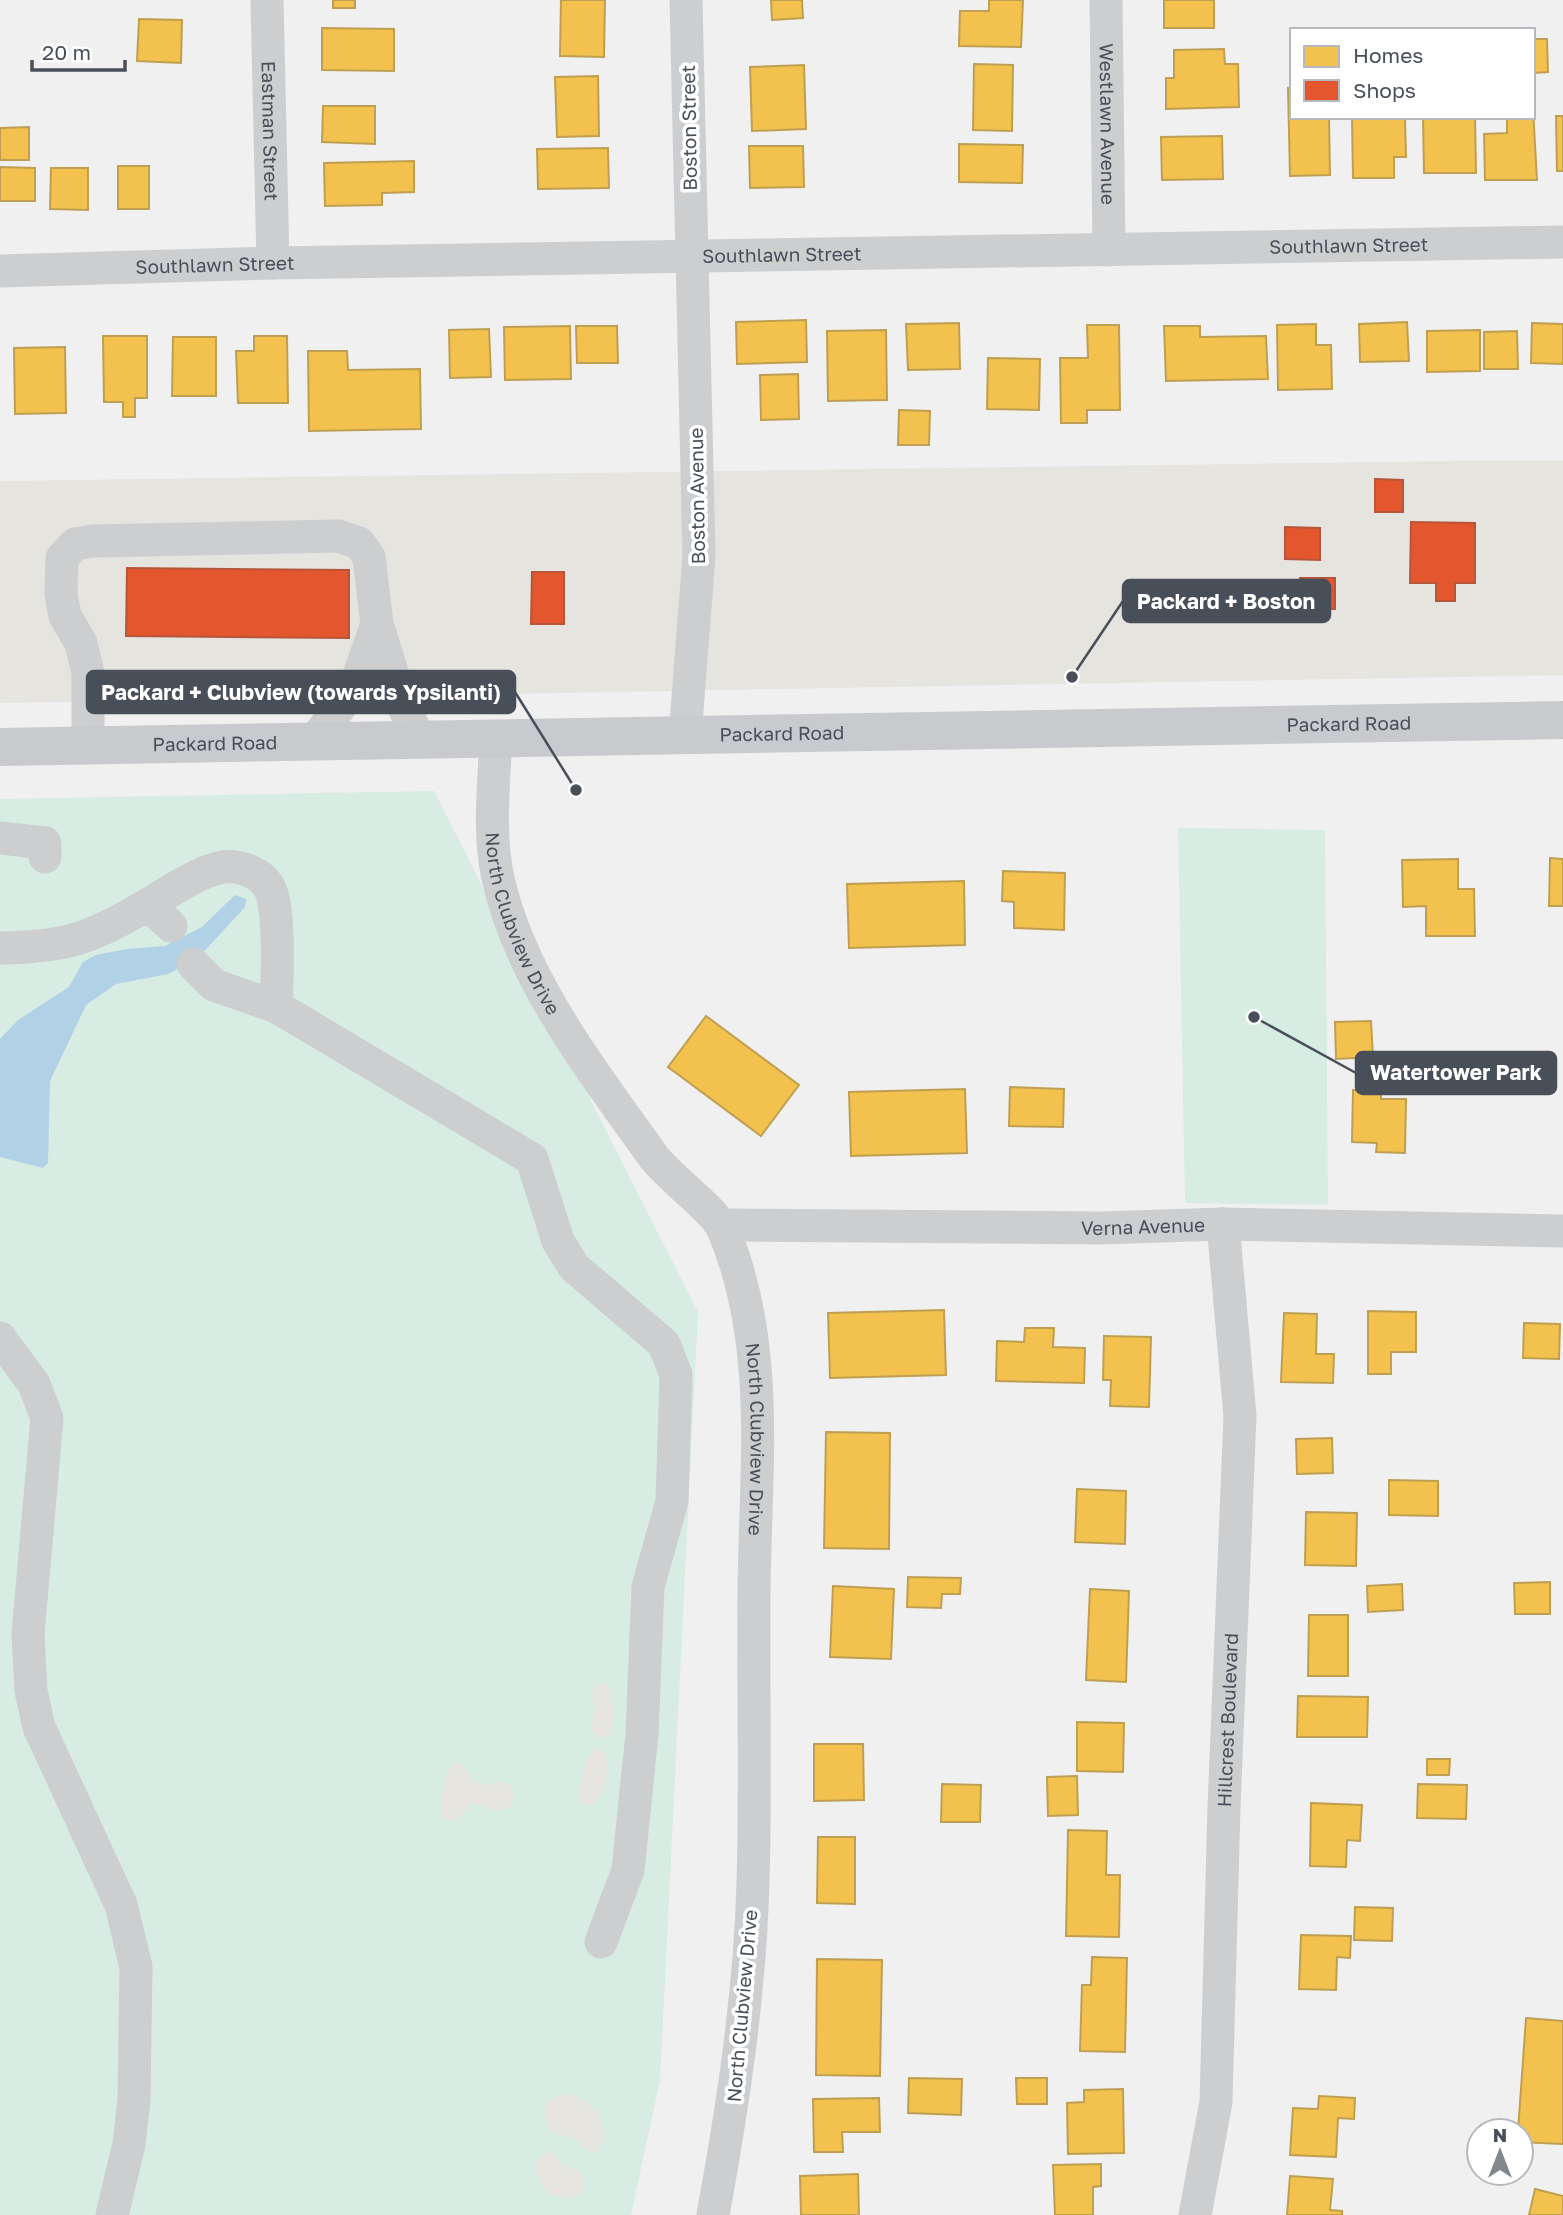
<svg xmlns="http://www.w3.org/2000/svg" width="1563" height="2215" viewBox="0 0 1563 2215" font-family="'Golos Text',sans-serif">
  <rect width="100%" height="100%" fill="#f0f0f0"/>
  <!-- commercial -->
  <path fill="#e5e4de" d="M1455,461H1563V675L0,703V481Z"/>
  <!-- green -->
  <g fill="#d7ece3">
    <path d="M434,791L698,1312L660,2080L631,2215H0V799Z"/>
    <path d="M1178,828L1325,830L1328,1205L1185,1203Z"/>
  </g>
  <!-- sand -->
  <g fill="#e6e5df">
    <path d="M605,1682C616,1691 615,1721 611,1734L601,1738L591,1730L595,1709L591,1695L596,1685Z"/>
    <path d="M597,1748L605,1753C612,1767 603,1795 593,1806L581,1803C577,1790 584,1753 597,1748Z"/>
    <path d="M454,1763L463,1764L472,1779L480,1785L499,1782L510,1785L514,1792L512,1806L498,1811L472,1803L458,1820H446L440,1810C443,1796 442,1771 454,1763Z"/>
    <path d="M561,2094C587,2094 598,2110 605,2133L598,2152L591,2153L573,2137L558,2135L547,2128L545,2109L551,2099Z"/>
    <path d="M553,2151L561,2164L580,2171C601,2210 533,2206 535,2165L544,2152Z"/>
  </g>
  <!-- water -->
  <path fill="#b0d1e6" d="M235,895L246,899L245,907L198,958L168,974L116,984L86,1005L50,1081L48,1163L43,1168L0,1157V1039L18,1020L69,987L83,962L96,955L127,949L165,946L202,927Z"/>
  <!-- homes -->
  <g fill="#f2c14e" stroke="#bf9f51" stroke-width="2">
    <rect x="333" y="0" width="22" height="8"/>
    <path d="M561,0H605L604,57L560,56Z"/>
    <path d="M771,0H802L803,18L772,20Z"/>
    <path d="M989,0H1023L1021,47L959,46L960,11H989Z"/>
    <rect x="1164" y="0" width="50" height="28"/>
    <path d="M139,19L182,20L181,63L137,61Z"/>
    <path d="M322,28L394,29V71L322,70Z"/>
    <path d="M1533,39H1547L1548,72L1533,73Z"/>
    <path d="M1224,49L1225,64H1238L1239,107L1166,109V78H1174V50Z"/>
    <path d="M974,64L1013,65L1012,131L973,130Z"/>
    <path d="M804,65L806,129L752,131L750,67Z"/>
    <path d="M598,76L599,136L557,137L555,77Z"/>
    <path d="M1288,88H1292V117H1329L1330,175L1290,176Z"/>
    <path d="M323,106H375V144L322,142Z"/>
    <path d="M1533,109L1537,180H1485L1484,134L1507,133V117H1533Z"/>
    <path d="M1556,116H1563V171H1557Z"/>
    <path d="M1352,117H1405L1406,157H1394V178H1353Z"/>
    <path d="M1423,117H1475L1476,173H1424Z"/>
    <path d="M29,127V160H0V128Z"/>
    <path d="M1222,136L1223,179L1162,180L1161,137Z"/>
    <path d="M959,144L1023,145L1022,183L959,182Z"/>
    <path d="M749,146H803L804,187L750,188Z"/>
    <path d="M608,148L609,188L538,189L537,149Z"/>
    <path d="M414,161V192L382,193V205L325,206L324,163Z"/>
    <rect x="118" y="166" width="31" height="43"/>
    <path d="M0,167L35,168V201H0Z"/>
    <path d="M51,168H88V210L50,209Z"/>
    <path d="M806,320L807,362L737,364L736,322Z"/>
    <path d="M1407,322L1409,361L1360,362L1359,324Z"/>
    <path d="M959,323L960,369L908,370L906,324Z"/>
    <path d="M1532,323L1563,324V364L1531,363Z"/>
    <path d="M1316,324V345H1331L1332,389L1278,390L1277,325Z"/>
    <path d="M1087,325H1119L1120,410H1087V423H1061L1060,358H1088Z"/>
    <path d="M570,326L571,379L505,380L504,327Z"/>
    <path d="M576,326H617L618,363H577Z"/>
    <path d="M1164,326H1200V337L1266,336L1268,379L1166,381Z"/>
    <path d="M489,329L491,377L450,378L449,330Z"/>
    <path d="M886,330L887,400L828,401L827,331Z"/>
    <path d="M1480,330V371L1427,372V331Z"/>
    <path d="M1517,331L1518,369H1484V332Z"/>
    <path d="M103,336H147V398H135V417H123V402H104Z"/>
    <path d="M254,336H287L288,403H238L236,351H254Z"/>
    <path d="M173,337H216V396H172Z"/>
    <path d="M65,347L66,413L15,414L14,348Z"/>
    <path d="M308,351H347L348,370L420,369L421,429L309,431Z"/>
    <path d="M988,358L1040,359L1039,410L987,409Z"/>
    <path d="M798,374L799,419L761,420L760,375Z"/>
    <path d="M899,410L930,411L929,445H898Z"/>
    <path d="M1550,858L1563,859V906H1549Z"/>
    <path d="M1458,859V889H1474L1475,936H1426V906L1403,907L1402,860Z"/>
    <path d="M1003,871L1065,873L1064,930L1014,928V902L1002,901Z"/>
    <path d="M964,881L965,945L849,948L847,884Z"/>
    <path d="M706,1016L799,1085L761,1136L668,1067Z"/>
    <path d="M1371,1021L1373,1057L1336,1059L1335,1022Z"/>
    <path d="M1010,1087L1064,1089L1063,1127L1009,1126Z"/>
    <path d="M965,1089L967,1153L851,1156L849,1092Z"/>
    <path d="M1353,1090L1381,1091V1099H1406L1405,1153L1376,1152L1377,1143L1352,1142Z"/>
    <path d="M944,1310L946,1375L830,1378L828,1313Z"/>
    <path d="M1368,1311L1416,1312V1352H1391V1374H1368Z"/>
    <path d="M1284,1313L1317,1314L1316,1354H1334L1333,1383L1281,1382Z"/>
    <path d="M1524,1323L1560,1324L1559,1359L1523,1358Z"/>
    <path d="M1025,1328H1054L1053,1347L1085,1348L1084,1383L996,1381L997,1341L1024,1342Z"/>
    <path d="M1104,1336L1151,1337L1149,1407L1110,1406L1111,1380H1103Z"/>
    <path d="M826,1432L890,1433L889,1549L824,1548Z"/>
    <path d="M1332,1438L1333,1473L1297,1474L1296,1439Z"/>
    <path d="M1389,1480L1438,1481V1516L1389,1515Z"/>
    <path d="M1077,1489L1126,1491L1125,1544L1075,1542Z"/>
    <path d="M1306,1512L1357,1513L1356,1566L1305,1565Z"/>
    <path d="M908,1577L961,1578L960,1594H942L941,1608L907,1607Z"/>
    <path d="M1550,1582V1614H1515L1514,1583Z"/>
    <path d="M1402,1584L1403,1610L1368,1612L1367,1586Z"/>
    <path d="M833,1586L894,1589L891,1659L830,1657Z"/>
    <path d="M1090,1589L1129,1591L1126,1682L1086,1680Z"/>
    <path d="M1309,1615H1348V1676H1308Z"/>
    <path d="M1298,1696L1368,1697L1367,1737H1297Z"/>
    <path d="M1077,1722L1124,1723L1123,1772L1077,1771Z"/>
    <path d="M814,1744H863L864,1800L814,1801Z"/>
    <path d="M1427,1759H1450L1449,1775H1427Z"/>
    <path d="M1077,1776L1078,1815L1048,1816L1047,1777Z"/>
    <path d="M942,1784L981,1785L980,1822H941Z"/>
    <path d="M1418,1784L1467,1785L1466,1819L1417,1818Z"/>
    <path d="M1311,1803L1362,1805L1360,1841L1347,1840L1346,1867L1310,1866Z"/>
    <path d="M1068,1830L1107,1831L1106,1875H1120L1119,1937L1066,1936Z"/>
    <path d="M818,1837H855V1904L817,1903Z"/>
    <path d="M1355,1907L1393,1908L1392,1941L1354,1940Z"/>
    <path d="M1301,1935L1351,1936L1350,1958L1337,1957L1336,1990L1299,1989Z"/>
    <path d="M1092,1957L1127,1958L1125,2052L1080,2051L1082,1985H1091Z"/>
    <path d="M817,1959L882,1960L880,2076L816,2075Z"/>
    <path d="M1526,2018L1563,2021V2144L1521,2142V2131H1518Z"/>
    <path d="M909,2078L962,2079L961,2115L908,2113Z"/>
    <path d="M1016,2078H1047V2104H1017Z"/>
    <path d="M1123,2089L1124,2153L1068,2154L1067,2103L1084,2102V2090Z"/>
    <path d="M1319,2096L1355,2098L1354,2119L1338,2118L1336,2157L1290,2155L1293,2108L1318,2109Z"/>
    <path d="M879,2098L880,2132H842L843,2152H814L813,2099Z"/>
    <path d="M1101,2164V2186L1093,2187V2215H1055L1053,2165Z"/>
    <path d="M858,2174L859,2215H801L800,2176Z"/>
    <path d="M1290,2176L1333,2179L1330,2210L1342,2211V2215H1287Z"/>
    <path d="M1535,2189L1563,2196V2215H1529Z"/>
  </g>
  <!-- shops -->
  <g fill="#e4572e" stroke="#b6553b" stroke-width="2">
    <path d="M1375,479L1403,480V512H1375Z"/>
    <path d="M1411,522L1475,523V583H1455V601H1436V583H1410Z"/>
    <path d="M1285,527L1320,528V560L1285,559Z"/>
    <path d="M127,568L349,570V638L126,636Z"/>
    <path d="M532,572H564V624H531Z"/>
    <path d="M1300,578H1335V609L1300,608Z"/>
  </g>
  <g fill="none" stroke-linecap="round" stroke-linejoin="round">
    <!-- minor -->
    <g stroke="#ccced0" stroke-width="33">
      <path id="s1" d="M267,0L273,263"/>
      <path id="s2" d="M1106,0L1109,250"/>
      <path id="s3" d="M0,271L273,263L1563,242"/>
      <path d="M685,736L699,556L686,0"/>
      <path id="s4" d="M496,738C494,783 488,833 498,878C520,979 594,1073 653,1156C670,1179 714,1209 723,1229C772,1345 755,1470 754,1592C753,1689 756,1785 753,1882C750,1994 733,2105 713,2215"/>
      <path d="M313,742L354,689L377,624"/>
      <path d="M88,747V673L81,643L65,616L61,594L62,558L75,544L93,541L339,536L359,543L369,557L377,624L402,704L420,740"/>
      <path d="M0,838L45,843V857"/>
      <path d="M142,908C163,896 196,873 218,868C236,863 262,872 270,889C281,915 276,978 277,1007"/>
      <path d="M0,948C63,947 88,940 142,908L156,912L171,926"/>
      <path d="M193,964L214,985L277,1007L532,1159L558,1241L574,1267L664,1344L676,1375L672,1501L648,1587L642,1734L628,1870L601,1942"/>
      <path id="s5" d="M721,1225L1102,1228L1223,1224L1563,1231"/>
      <path d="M0,1338L34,1384L47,1418L28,1634L31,1691L39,1727L121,1905L136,1967L134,2099L129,2144L112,2215"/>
      <path id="s6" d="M1195,2215L1216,2102L1224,1807L1240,1416L1223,1224"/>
    </g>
    <!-- major -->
    <path stroke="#c8cacd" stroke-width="38" id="s7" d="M0,747L1563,720"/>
  </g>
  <g text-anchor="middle" stroke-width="7" stroke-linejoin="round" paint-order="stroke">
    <!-- street labels -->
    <g font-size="19" fill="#494f59" stroke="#fff">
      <text dy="7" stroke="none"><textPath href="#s2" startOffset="124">Westlawn Avenue</textPath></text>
      <text transform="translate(689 128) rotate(-91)" y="7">Boston Street</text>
      <text dy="7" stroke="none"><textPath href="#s1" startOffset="131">Eastman Street</textPath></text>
      <text dy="7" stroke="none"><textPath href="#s3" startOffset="1349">Southlawn Street</textPath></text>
      <text dy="7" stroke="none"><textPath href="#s3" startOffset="782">Southlawn Street</textPath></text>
      <text dy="7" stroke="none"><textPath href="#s3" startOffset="215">Southlawn Street</textPath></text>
      <text transform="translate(697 496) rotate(-91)" y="7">Boston Avenue</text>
      <text dy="7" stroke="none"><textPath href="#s7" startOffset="1349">Packard Road</textPath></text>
      <text dy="7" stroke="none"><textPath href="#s7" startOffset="782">Packard Road</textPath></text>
      <text dy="7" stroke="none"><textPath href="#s7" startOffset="215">Packard Road</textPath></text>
      <text dy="7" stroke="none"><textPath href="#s4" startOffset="191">North Clubview Drive</textPath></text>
      <text dy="7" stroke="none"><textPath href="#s5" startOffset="422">Verna Avenue</textPath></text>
      <text dy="7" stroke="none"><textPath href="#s4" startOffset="777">North Clubview Drive</textPath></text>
      <text dy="7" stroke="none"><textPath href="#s6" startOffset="497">Hillcrest Boulevard</textPath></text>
      <text transform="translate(742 2006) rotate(-85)" y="7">North Clubview Drive</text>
    </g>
  </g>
  <!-- callouts -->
  <path fill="none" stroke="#494f59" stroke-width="2.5" d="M1072 677L1123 601M576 790L515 692M1254 1017L1356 1073"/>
  <g fill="#494f59" stroke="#fff" stroke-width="2.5">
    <circle cx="1072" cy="677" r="7"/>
    <circle cx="576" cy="790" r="7"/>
    <circle cx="1254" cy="1017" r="7"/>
  </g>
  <g fill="#494f59" stroke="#494f59" stroke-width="2.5">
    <rect x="1123" y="580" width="207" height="42" rx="7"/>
    <rect x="87" y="671" width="428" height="42" rx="7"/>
    <rect x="1356" y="1052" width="200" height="42" rx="7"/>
  </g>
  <g font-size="21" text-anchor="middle" font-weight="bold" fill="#fff">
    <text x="1226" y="609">Packard + Boston</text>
    <text x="301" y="700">Packard + Clubview (towards Ypsilanti)</text>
    <text x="1456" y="1080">Watertower Park</text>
  </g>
  <!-- legend -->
  <rect x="1290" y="28" width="245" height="91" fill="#ffffff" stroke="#b6b9bd" stroke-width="2"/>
  <rect x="1304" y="46" width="35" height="21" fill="#f2c14e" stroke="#b6b9bd" stroke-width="2"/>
  <text x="1353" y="63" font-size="21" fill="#494f59">Homes</text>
  <rect x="1304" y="80" width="35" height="21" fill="#e4572e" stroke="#b6b9bd" stroke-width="2"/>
  <text x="1353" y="98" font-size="21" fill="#494f59">Shops</text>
  <!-- north arrow -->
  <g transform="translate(1500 2152)"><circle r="33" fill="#ffffff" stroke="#b6b9bd" stroke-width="2"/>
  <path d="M0-5L12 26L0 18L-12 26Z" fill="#83878e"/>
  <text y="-10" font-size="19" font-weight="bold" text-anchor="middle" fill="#494f59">N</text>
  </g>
  <!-- scale -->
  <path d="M32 60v10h93v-10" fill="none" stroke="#494f59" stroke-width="3.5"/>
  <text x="42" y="60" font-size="21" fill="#494f59" stroke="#ffffff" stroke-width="5" paint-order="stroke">20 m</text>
</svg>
